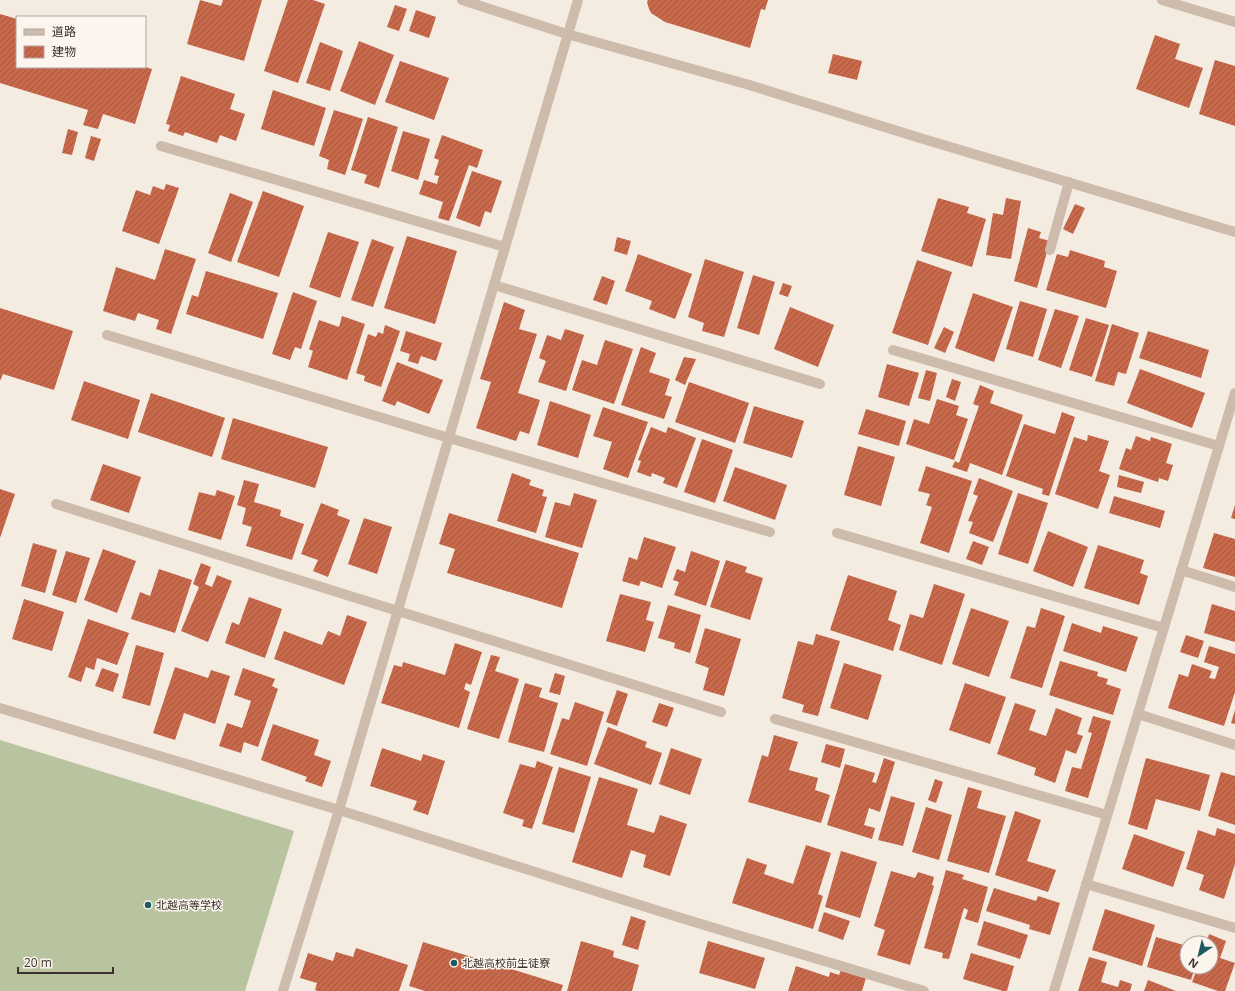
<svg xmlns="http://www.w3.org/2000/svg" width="1235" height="991" viewBox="0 0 1235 991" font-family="'Open Sans','Noto Sans JP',sans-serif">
  <defs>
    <pattern id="building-hatch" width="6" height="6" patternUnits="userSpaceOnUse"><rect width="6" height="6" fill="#c8694b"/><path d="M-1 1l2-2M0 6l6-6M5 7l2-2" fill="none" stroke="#a4573f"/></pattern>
  </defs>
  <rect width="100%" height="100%" fill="#f4ebe1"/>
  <!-- garden -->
  <path fill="#b8c4a0" d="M0,740L294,831L245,991H0Z"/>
  <!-- building -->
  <g fill="url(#building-hatch)">
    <path d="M200,0L221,6L223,0H262L244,61L187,44Z"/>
    <path d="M288,0H313L325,4L298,83L264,71Z"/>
    <path d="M648,0H768L765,10L761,9L750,48L665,22L651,13L649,9L647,2Z"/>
    <path d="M395,5L407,9L399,31L387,27Z"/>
    <path d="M416,10L436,17L429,38L409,31Z"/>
    <path d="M0,14L17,19V67H145L152,69L135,124L103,114L98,129L83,125L88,110L0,83Z"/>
    <path d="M1155,35L1180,44L1175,59L1203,68L1189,108L1136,89Z"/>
    <path d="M359,41L394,55L375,105L340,91Z"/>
    <path d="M320,42L343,51L330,91L306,83Z"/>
    <path d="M833,54L862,61L857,80L828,73Z"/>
    <path d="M1215,60L1235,66V126L1199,114Z"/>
    <path d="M400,61L449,78L434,120L385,102Z"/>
    <path d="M181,76L235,94L230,109L245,114L236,141L220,135L217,143L185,132L183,136L168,131L170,125L166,124Z"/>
    <path d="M273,90L326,108L314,146L261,129Z"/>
    <path d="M334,110L363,119L345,175L327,169L329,160L319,156Z"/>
    <path d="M368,117L398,127L379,188L364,183L367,175L351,170Z"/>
    <path d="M68,129L78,132L72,155L62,153Z"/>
    <path d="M403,131L430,139L418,180L391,171Z"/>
    <path d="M442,135L483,150L477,168L469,165L449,221L438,218L443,202L419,194L424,180L437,184L439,176L434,175L439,160L434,158Z"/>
    <path d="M91,136L101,139L94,161L85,158Z"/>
    <path d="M472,171L502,181L491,213L485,211L480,227L456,218Z"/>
    <path d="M166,184L179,188L159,244L122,231L136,190L150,195L153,186L164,190Z"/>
    <path d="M263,191L304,206L279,277L237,262Z"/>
    <path d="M230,193L253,202L231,262L208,253Z"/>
    <path d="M938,198L969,207L967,213L986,219L972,267L921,251Z"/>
    <path d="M1006,198L1021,201L1011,259L986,255L993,213L1003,215Z"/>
    <path d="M1075,204L1085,208L1073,234L1063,229Z"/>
    <path d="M1028,228L1041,232L1039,238L1050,241L1037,288L1014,281Z"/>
    <path d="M328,232L359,242L340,298L309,287Z"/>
    <path d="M407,236L457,251L435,324L384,308Z"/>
    <path d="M617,237L631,241L627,255L614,251Z"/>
    <path d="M372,239L394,247L373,307L351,300Z"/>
    <path d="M165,249L196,259L171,334L156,329L159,320L138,313L135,321L103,311L116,267L155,280Z"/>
    <path d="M1070,250L1105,261L1104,267L1117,271L1106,308L1046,290L1057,254L1068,257Z"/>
    <path d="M638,254L692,274L675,319L649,309L652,301L625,291Z"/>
    <path d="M705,259L744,272L724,337L702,331L704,323L688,317Z"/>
    <path d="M917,260L952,272L928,345L892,333Z"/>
    <path d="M206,271L278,293L263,339L186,314L192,295L198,297Z"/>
    <path d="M753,275L775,282L759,335L737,328Z"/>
    <path d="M602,276L615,281L607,305L593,300Z"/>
    <path d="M783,283L792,286L788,297L779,294Z"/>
    <path d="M293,292L317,301L301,349L295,347L290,360L272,354Z"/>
    <path d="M973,293L1013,307L994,362L955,348Z"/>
    <path d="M1020,301L1047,309L1033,357L1006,349Z"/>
    <path d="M504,302L525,310L519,329L537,334L518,393L540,400L529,434L520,431L516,441L476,428L491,382L480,379Z"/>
    <path d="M790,307L834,325L818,367L774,349Z"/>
    <path d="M0,308L73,331L54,390L3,374L0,381Z"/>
    <path d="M1055,309L1079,316L1061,368L1038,360Z"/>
    <path d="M342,316L365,324L347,380L308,367L313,351L309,349L319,320L339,327Z"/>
    <path d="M1086,318L1109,325L1092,377L1069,370Z"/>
    <path d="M1112,324L1139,333L1126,374L1118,372L1114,386L1095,381Z"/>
    <path d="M385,325L400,331L381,387L364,381L365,376L356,373L368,334L376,337L378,332L383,334Z"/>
    <path d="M944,327L954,332L945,353L934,348Z"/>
    <path d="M565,329L584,335L566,391L538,382L546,361L539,358L547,335L561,340Z"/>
    <path d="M406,331L442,343L436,361L421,356L418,364L408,361L410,354L400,351Z"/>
    <path d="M1148,331L1209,350L1201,378L1139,358Z"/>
    <path d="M605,340L633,349L614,404L572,390L582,360L597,365Z"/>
    <path d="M641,347L656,353L649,372L670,379L665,395L672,397L664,419L621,405Z"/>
    <path d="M684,357L696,359L685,385L675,380Z"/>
    <path d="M397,362L443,380L429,414L397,401L395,406L382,401Z"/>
    <path d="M887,364L919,373L909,406L878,397Z"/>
    <path d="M1140,369L1205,393L1192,428L1127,403Z"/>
    <path d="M926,370L937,373L930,401L918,398Z"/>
    <path d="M952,379L961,382L955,401L946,397Z"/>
    <path d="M84,381L140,400L128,439L71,420Z"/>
    <path d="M689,382L749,403L735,443L675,422Z"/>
    <path d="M980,385L994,391L990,403L1023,415L1002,475L970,463L967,472L952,467L955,461L959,463L979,406L973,404Z"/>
    <path d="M151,393L225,418L212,457L138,432Z"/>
    <path d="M937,399L959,406L956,415L968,419L954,460L906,444L914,419L929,424Z"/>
    <path d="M550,401L591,415L578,458L537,445Z"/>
    <path d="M754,406L804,421L792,458L743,443Z"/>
    <path d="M603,407L648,422L628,478L603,469L612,442L593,436Z"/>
    <path d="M866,409L906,421L899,446L858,434Z"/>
    <path d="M1062,412L1075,417L1049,496L1042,494L1043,489L1006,476L1024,424L1055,434Z"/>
    <path d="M233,418L328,447L315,488L221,459Z"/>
    <path d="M651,427L666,433L668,427L696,438L677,488L663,483L665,478L652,473L651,477L637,472L641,461L638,460Z"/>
    <path d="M1088,435L1109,441L1099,471L1110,475L1098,509L1055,494L1074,437L1087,441Z"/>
    <path d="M1136,436L1150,441L1151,437L1172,444L1166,463L1173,465L1168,481L1159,478L1158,482L1119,469L1126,448L1131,450Z"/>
    <path d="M702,439L733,450L715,503L684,492Z"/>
    <path d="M858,446L895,457L881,506L844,495Z"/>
    <path d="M103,464L141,477L129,513L90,500Z"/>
    <path d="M926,466L972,481L949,553L920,543L932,507L926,505L930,494L918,491Z"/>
    <path d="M735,467L787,485L775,520L723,501Z"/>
    <path d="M512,473L531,480L529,485L544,490L542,496L547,497L536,533L497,521Z"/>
    <path d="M1119,475L1144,482L1141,493L1117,487Z"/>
    <path d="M979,478L1013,491L993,542L969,533L973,522L968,521L978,496L973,494Z"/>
    <path d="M244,480L259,484L254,502L281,510L280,516L304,524L292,560L246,546L252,527L242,524L246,508L237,505Z"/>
    <path d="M0,489L15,494L0,538Z"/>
    <path d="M217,490L235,496L221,540L188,530L199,492L215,496Z"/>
    <path d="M574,493L597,500L582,548L545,537L555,502L570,506Z"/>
    <path d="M1018,493L1048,503L1028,564L998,554Z"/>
    <path d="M1114,496L1165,511L1160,528L1109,513Z"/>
    <path d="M321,503L339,510L337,515L350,520L328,577L313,571L318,560L301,554Z"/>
    <path d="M1235,505V519L1231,518Z"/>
    <path d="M449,513L579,553L562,608L447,573L455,549L439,544Z"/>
    <path d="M364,518L392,527L377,574L348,564Z"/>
    <path d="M1048,531L1088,547L1073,587L1033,571Z"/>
    <path d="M1214,533L1235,539V577L1203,568Z"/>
    <path d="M644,537L676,547L662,588L641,581L639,586L622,581L629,557L637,560Z"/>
    <path d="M973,541L989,547L982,565L966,559Z"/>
    <path d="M33,543L57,550L45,593L21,586Z"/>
    <path d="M1098,545L1144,560L1140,573L1148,576L1139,605L1084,588Z"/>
    <path d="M103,549L136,561L117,613L84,600Z"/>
    <path d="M66,551L90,558L76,603L52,595Z"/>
    <path d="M691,551L720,561L706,606L674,595L679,582L673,580L677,569L685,572Z"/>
    <path d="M726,560L747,567L745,572L763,578L750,620L710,607Z"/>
    <path d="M201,563L211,567L205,584L212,587L217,575L232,581L208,642L181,631L199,587L193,584Z"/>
    <path d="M159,569L192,580L175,633L131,619L140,592L150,596Z"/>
    <path d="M848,575L897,591L888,620L901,625L893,651L830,630Z"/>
    <path d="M934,584L965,594L942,665L899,650L910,614L923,618Z"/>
    <path d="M620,594L651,602L646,620L654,622L645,652L606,641Z"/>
    <path d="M249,597L282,609L265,658L225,643L232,622L239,625Z"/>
    <path d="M24,599L64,612L52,651L12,639Z"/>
    <path d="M1212,604L1235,611V642L1204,633Z"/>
    <path d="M668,605L701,615L690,653L674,648L675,643L658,638Z"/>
    <path d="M971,608L1009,621L989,677L952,664Z"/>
    <path d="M1041,608L1065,616L1042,688L1010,678L1027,626L1035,628Z"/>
    <path d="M347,615L367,622L344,685L274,659L284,631L322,645L328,631L340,636Z"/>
    <path d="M88,619L129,633L117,665L97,658L94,670L86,667L81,682L68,677Z"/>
    <path d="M1072,623L1101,633L1103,626L1138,637L1126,672L1063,651Z"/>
    <path d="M705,628L741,639L724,696L703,690L709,668L695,663Z"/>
    <path d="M816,634L840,641L818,716L802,712L804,705L782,698L798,641L813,645Z"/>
    <path d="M1186,635L1204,641L1198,658L1180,652Z"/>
    <path d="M455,643L482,652L471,685L466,683L464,689L470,692L459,728L381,703L394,665L402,667L403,662L445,675Z"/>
    <path d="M136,645L164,653L150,706L122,698Z"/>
    <path d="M1209,646L1235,654V692L1224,726L1168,708L1179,674L1188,677L1192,664L1212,671L1209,678L1215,679L1219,667L1204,662Z"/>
    <path d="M491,655L500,657L495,671L519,679L499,739L467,729Z"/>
    <path d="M1060,661L1098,672L1097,676L1108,679L1106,684L1121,689L1113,715L1049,695Z"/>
    <path d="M844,663L882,675L868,720L830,708Z"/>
    <path d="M175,667L208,678L211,670L230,676L215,724L184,713L175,740L153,733Z"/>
    <path d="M102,668L119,674L113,692L95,686Z"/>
    <path d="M243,668L275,679L272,686L278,689L258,747L244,742L241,753L219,746L227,723L242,728L251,701L234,695Z"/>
    <path d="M555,673L565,676L560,695L549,692Z"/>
    <path d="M525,683L542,688L539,697L558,703L544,752L508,742Z"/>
    <path d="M965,683L1006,697L990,744L949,730Z"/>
    <path d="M617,690L628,694L617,726L606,722Z"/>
    <path d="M575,702L604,712L587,766L550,754L562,718L569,720Z"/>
    <path d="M659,703L674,708L667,727L652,722Z"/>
    <path d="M1015,703L1036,710L1029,730L1046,736L1056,708L1082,718L1077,734L1083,736L1076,754L1066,750L1055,783L1034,775L1036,768L997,754Z"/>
    <path d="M1235,710V724L1231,723Z"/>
    <path d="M1093,716L1111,721L1088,798L1065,791L1072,767L1081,769L1092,733L1088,732Z"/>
    <path d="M273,724L319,740L314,755L331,761L322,787L305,781L307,777L261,760Z"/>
    <path d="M608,727L647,742L645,747L662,753L651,785L594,764Z"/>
    <path d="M774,735L798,742L789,770L818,778L815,790L830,795L821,823L748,802L762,755L768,757Z"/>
    <path d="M826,744L845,749L840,768L821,762Z"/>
    <path d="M382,748L421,761L423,754L445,761L428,815L413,810L417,801L370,786Z"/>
    <path d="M671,748L702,759L690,795L659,784Z"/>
    <path d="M884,758L895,762L880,812L869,808L864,825L875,828L872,839L827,825L845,764L875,773L872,782L876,783Z"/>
    <path d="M1146,758L1210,775L1200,811L1156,799L1147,830L1128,824Z"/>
    <path d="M537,761L553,767L532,829L522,826L524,820L503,813L520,764L535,768Z"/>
    <path d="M559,767L591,777L574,833L542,824Z"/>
    <path d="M1221,772L1235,776V825L1208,816Z"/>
    <path d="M599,777L638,789L627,825L654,833L660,815L687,824L670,876L643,867L646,855L631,850L622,878L572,862Z"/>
    <path d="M935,779L943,782L936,803L928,800Z"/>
    <path d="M968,787L982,791L977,808L1006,816L989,873L947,861Z"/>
    <path d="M891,796L915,803L903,846L878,840Z"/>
    <path d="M926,807L952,815L939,860L912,852Z"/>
    <path d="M1015,811L1041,820L1027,861L1056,870L1048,892L995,875Z"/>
    <path d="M1217,828L1235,834V864L1224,899L1199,890L1204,875L1186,869L1198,830L1215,836Z"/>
    <path d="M1134,834L1185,852L1173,887L1122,869Z"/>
    <path d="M806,845L831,853L818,894L823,896L813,929L732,903L747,858L767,865L764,874L793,884Z"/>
    <path d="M841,851L877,862L860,918L825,907Z"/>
    <path d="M946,870L964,875L962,879L988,887L978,923L965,919L968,910L964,908L949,959L942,958L943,953L924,948Z"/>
    <path d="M891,871L915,878L918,872L934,877L932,885L934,886L910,965L877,955L885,930L874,926Z"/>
    <path d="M994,888L1036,901L1038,896L1060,903L1050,935L1029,929L1030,925L986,911Z"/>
    <path d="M1105,909L1155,925L1142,966L1092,950Z"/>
    <path d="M824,912L850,921L843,940L818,931Z"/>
    <path d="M631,916L646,921L638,950L622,945Z"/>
    <path d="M984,921L1028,935L1020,959L977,945Z"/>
    <path d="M1209,934L1226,941L1220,958L1235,963L1225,991H1218L1192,982L1198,967H1211V943H1206Z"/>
    <path d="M1156,937L1187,946V967H1195L1191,980L1147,967Z"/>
    <path d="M581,941L614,951L613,957L639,965L632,991H567Z"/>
    <path d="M708,941L765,958L755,989L699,973Z"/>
    <path d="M423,942L563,985L561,991H425L409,986Z"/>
    <path d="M356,948L408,965L399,991H318L315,990L317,983L300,978L308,953L333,961L336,952L353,957Z"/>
    <path d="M971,953L1014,966L1007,991H1003L963,979Z"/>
    <path d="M1089,957L1107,962L1101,982L1118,987L1120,980L1132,984L1130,991H1078Z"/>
    <path d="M796,966L829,977L830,972L839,975L841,970L866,978L862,991H788Z"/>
    <path d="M1148,980L1176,991H1144Z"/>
  </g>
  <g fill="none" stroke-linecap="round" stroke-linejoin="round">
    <!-- minor -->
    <g stroke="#cdbbac" stroke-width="10">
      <path d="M462,0L567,34L746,84L920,138L1235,232"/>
      <path d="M1162,0L1235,22"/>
      <path d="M161,146L505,247"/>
      <path d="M1050,250L1069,182"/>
      <path d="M494,285L820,384"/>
      <path d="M107,335L449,438L770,532"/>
      <path d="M893,350L1219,446"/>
      <path d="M56,504L721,712"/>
      <path d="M837,533L1164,628"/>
      <path d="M1181,570L1235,587"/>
      <path d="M0,708L339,810L681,918L924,991"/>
      <path d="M1138,714L1235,745"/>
      <path d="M775,719L1107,815"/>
      <path d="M1086,884L1235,928"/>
      <path d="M283,991L339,810L578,0"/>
      <path d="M1054,991L1235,393"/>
    </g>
  </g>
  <!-- markers -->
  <g fill="#1f5a5e" stroke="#fbf5ee" stroke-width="1.5">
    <circle cx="148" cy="905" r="4"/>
    <circle cx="454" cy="963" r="4"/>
  </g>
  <g text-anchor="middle" stroke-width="3" stroke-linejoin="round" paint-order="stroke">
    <!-- poi labels -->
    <g font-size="11" fill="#3b302b" stroke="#fbf5ee" text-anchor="start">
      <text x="156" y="909">北越高等学校</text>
      <text x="462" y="967">北越高校前生徒寮</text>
    </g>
  </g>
  <!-- legend -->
  <rect x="16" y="16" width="130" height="52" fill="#fbf5ee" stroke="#aea6a0"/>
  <rect x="24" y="29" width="20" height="6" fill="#cdbbac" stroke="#aea6a0"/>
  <text x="52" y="36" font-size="12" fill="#3b302b">道路</text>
  <rect x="24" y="46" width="20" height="12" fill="url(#building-hatch)" stroke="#aea6a0"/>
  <text x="52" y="56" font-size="12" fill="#3b302b">建物</text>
  <!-- north arrow -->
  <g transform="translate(1199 955) rotate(215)"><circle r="19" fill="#fbf5ee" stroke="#aea6a0"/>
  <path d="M0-3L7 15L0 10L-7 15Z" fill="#1f5a5e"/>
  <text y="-6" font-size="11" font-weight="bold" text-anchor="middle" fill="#3b302b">N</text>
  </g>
  <!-- scale -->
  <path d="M18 967v6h95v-6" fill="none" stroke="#3b302b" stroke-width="2"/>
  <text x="24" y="967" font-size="12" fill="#3b302b" stroke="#fbf5ee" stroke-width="3" paint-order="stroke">20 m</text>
</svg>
